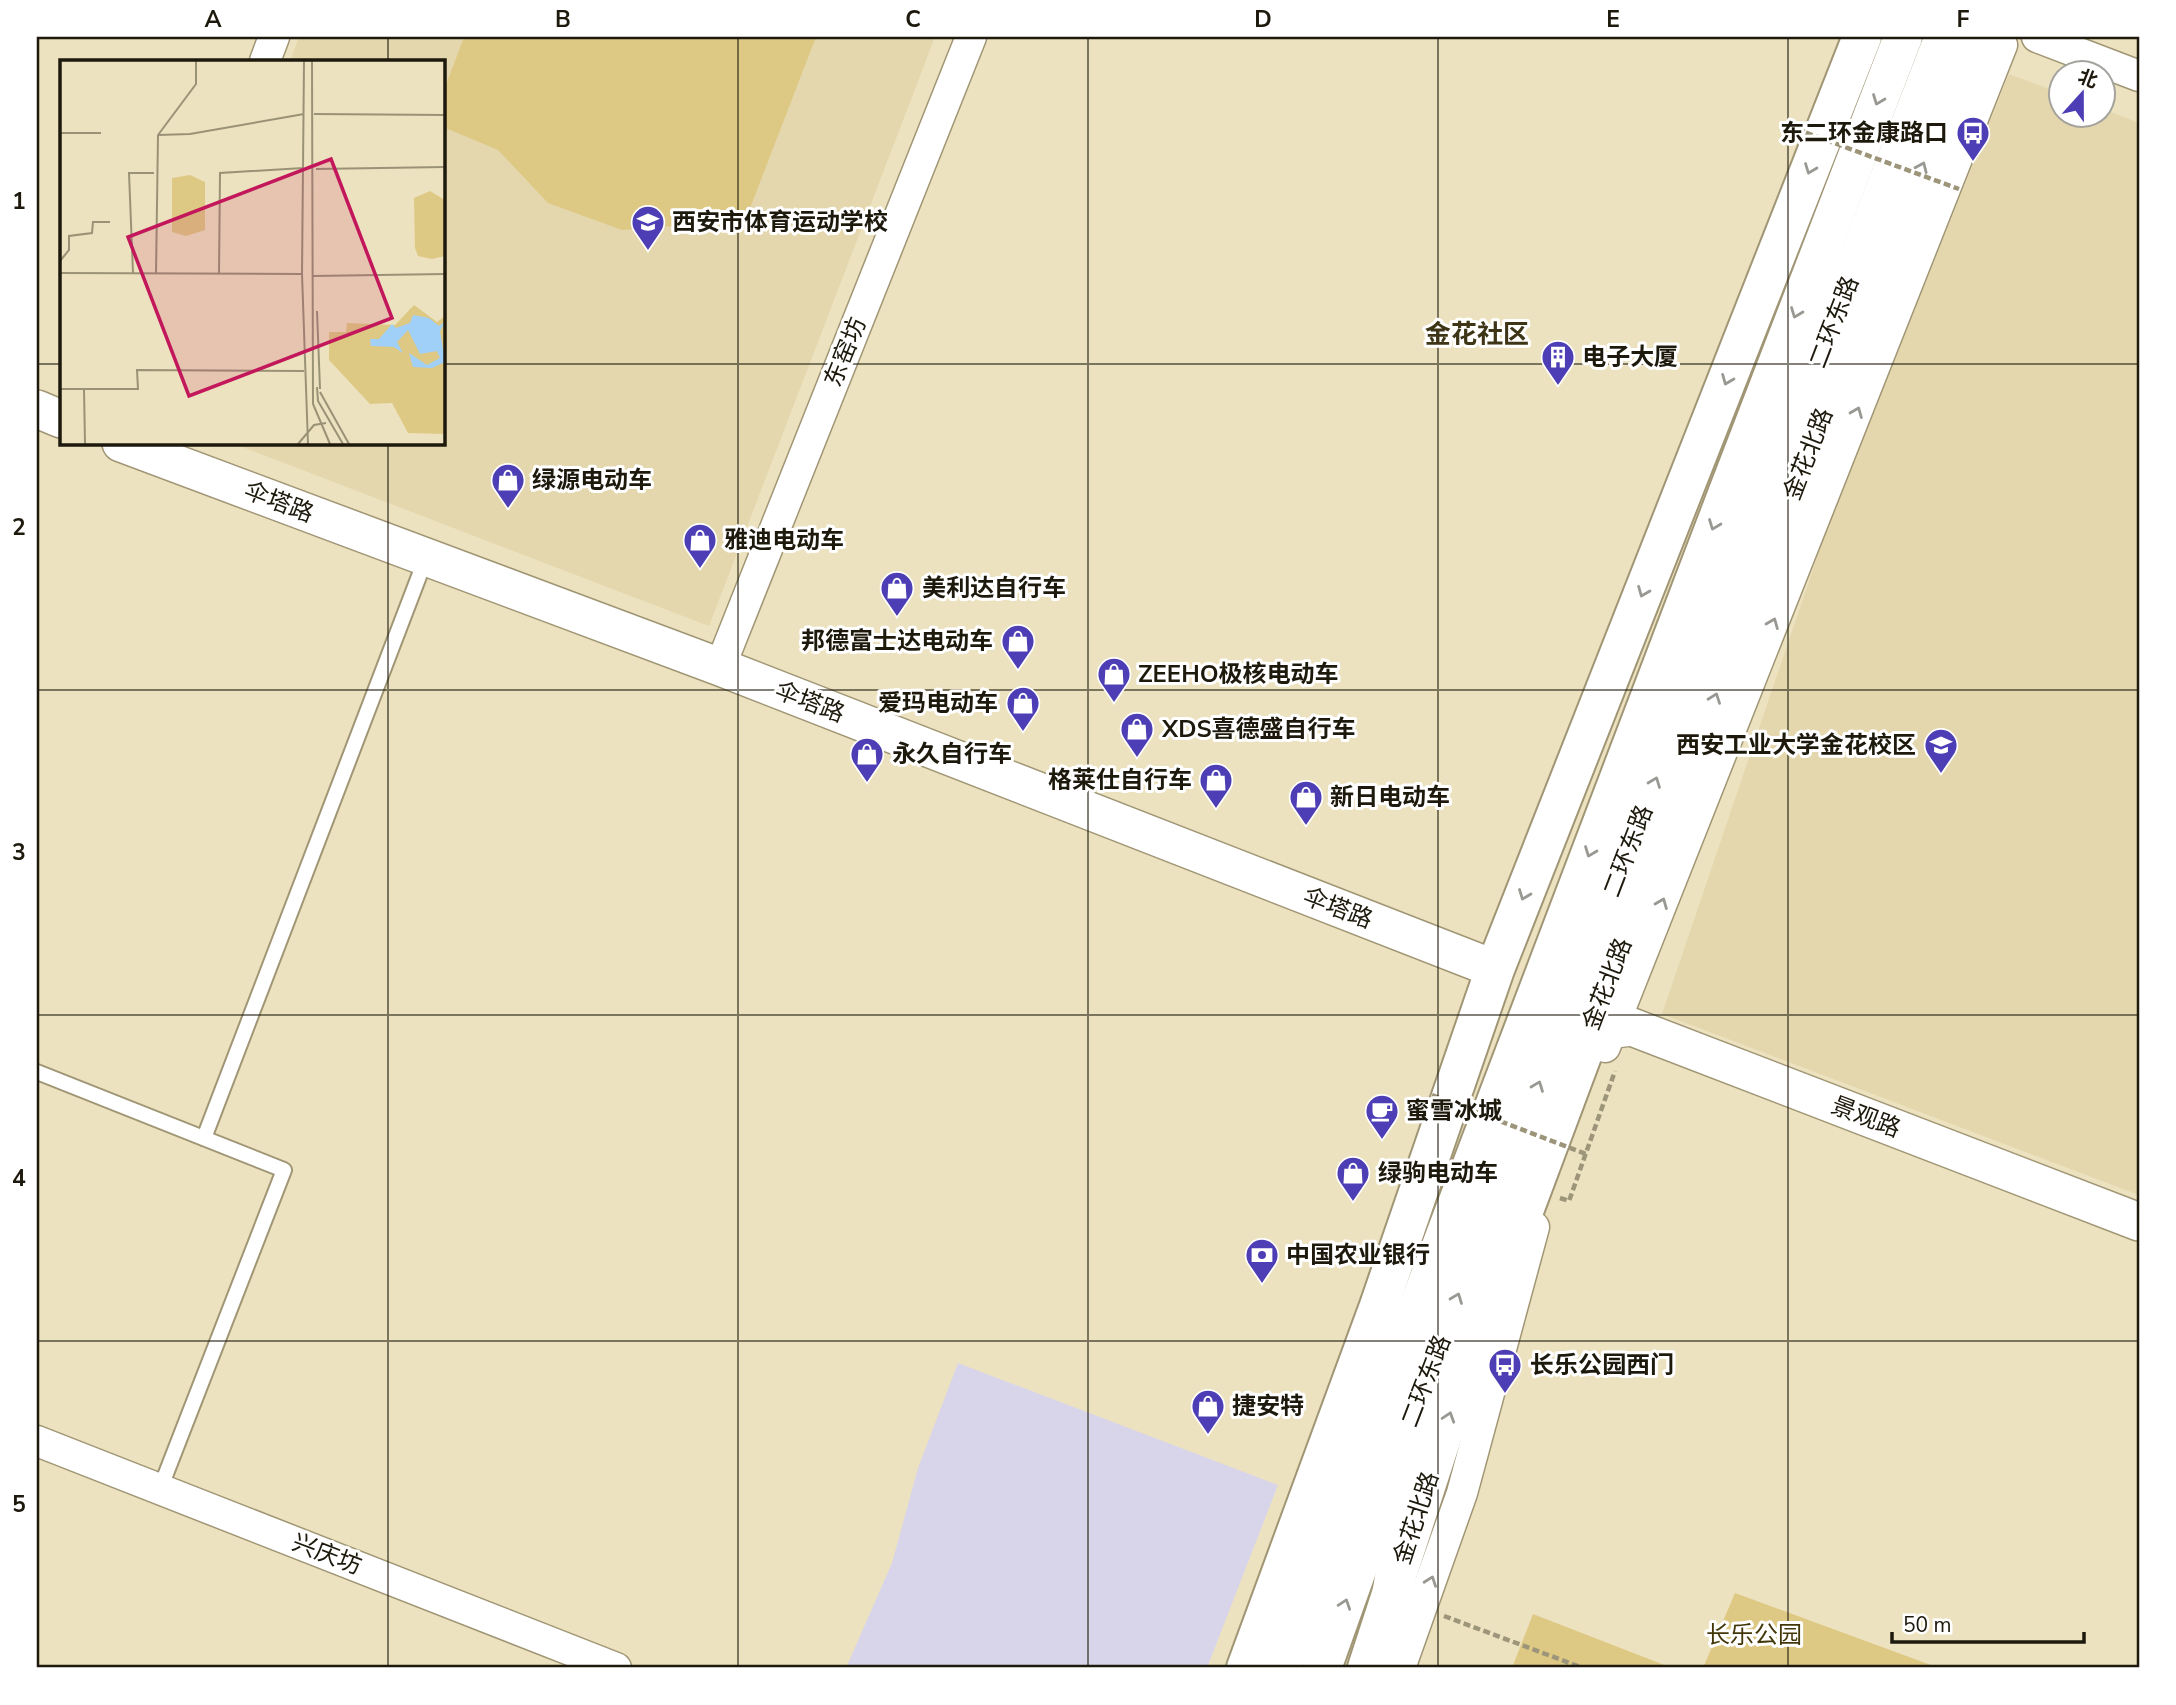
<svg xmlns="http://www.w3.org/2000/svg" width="2176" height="1705" viewBox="0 0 2176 1705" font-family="'Nunito Sans','Noto Sans SC',sans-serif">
  <rect width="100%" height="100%" fill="#ede2bf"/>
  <!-- industrial -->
  <path fill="#d8d5eb" d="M958,1363L1278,1485L1207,1668H846L892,1563L918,1468Z"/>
  <!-- built -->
  <g fill="#e4d7ad">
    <path d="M299,37H935L709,626L232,443H443V61H290Z"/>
    <path d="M2009,74L2060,93V116H2102L2103,109L2139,123V1195L1662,1014L1824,537Z"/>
  </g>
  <!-- green -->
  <g fill="#dec984">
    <path d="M464,37H816L747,216L687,225L622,230L548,203L498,150L443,127V93Z"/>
    <path d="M1735,1593L1939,1668H1703Z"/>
    <path d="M1533,1614L1672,1668H1512Z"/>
  </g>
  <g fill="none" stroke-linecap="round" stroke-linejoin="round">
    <defs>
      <g id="service">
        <path d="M37,1072L284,1170L160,1489"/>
        <path d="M204,1138L426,558"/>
      </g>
      <g id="minor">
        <path d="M2037,37L2139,76"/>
        <path d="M265,61L274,37"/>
        <path d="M720,667L971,37"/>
        <path d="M1605,1047L2002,45L1998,37"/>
        <path d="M37,1441L616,1668"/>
        <path d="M1400,1668L1462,1493L1534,1227"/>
      </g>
      <g id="tertiary">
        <path d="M37,409L61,419"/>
        <path d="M121,443L720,667L1495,969"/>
        <path d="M1589,1032L1632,1027L2139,1222"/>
      </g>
      <g id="secondary">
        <path d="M1246,1668L1379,1306L1495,969L1862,37"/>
        <path d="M1367,1668L1460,1382L1776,536L1908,199L1977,46"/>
      </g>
      <g id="trunk">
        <path d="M1938,85L1975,37"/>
        <path d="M1278,1584L1321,1505"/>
        <path d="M1391,1596L1412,1467"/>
        <path d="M1282,1668C1335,1523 1392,1378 1446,1233C1597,834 1749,435 1903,37"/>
        <path d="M1322,1668L1383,1497L1570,1000L1944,37"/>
      </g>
    </defs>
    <!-- service casing -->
    <use href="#service" stroke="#a09675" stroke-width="18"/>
    <!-- minor casing -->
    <use href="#minor" stroke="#a09675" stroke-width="33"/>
    <!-- tertiary casing -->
    <use href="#tertiary" stroke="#a09675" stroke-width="40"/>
    <!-- secondary casing -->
    <use href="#secondary" stroke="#a09675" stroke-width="42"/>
    <!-- trunk casing -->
    <use href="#trunk" stroke="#a09675" stroke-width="42"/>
    <!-- path -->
    <g stroke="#9d957a" stroke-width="4.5" stroke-dasharray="7 3.5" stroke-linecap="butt">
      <path d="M1560,1198L1569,1201L1615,1071"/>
      <path d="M1444,1616L1583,1668"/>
    </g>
    <!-- service -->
    <use href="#service" stroke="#fff" stroke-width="14"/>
    <!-- minor -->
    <use href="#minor" stroke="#fff" stroke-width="30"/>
    <!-- tertiary -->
    <use href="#tertiary" stroke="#fff" stroke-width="37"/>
    <!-- secondary -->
    <use href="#secondary" stroke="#fff" stroke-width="38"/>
    <!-- trunk -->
    <use href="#trunk" stroke="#fff" stroke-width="38"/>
    <!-- path-bridge -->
    <g stroke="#9d957a" stroke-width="4.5" stroke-dasharray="7 3.5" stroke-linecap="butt">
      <path d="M1796,129L1959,189"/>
      <path d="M1432,1095L1586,1154"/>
    </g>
  </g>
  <!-- one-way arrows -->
  <defs><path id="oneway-chevron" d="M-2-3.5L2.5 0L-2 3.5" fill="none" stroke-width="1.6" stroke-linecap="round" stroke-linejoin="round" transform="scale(1.75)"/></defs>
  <g stroke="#999892">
    <use href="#oneway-chevron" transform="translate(1878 100) rotate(111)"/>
    <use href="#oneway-chevron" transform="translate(1922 167) rotate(-66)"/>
    <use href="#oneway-chevron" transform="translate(1810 169) rotate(111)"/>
    <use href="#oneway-chevron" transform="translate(1796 313) rotate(111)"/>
    <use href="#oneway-chevron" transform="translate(1727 380) rotate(112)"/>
    <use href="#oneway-chevron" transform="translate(1857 412) rotate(-68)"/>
    <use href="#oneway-chevron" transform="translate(1714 525) rotate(111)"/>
    <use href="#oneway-chevron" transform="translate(1643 592) rotate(112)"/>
    <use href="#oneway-chevron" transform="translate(1773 623) rotate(-68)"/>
    <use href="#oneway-chevron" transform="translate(1715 698) rotate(-70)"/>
    <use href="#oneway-chevron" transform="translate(1655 782) rotate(-69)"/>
    <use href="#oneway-chevron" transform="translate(1590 852) rotate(111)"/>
    <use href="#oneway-chevron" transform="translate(1524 895) rotate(111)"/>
    <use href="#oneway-chevron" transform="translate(1662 903) rotate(-68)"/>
    <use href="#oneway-chevron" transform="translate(1538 1086) rotate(-69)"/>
    <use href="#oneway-chevron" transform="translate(1457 1298) rotate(-69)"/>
    <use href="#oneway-chevron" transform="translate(1449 1417) rotate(-72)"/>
    <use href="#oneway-chevron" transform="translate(1431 1581) rotate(-70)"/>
    <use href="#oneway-chevron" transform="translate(1345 1604) rotate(-71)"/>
  </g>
  <!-- grid -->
  <path fill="none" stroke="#1d190c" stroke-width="2" stroke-opacity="0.55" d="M388,37V61M738,37V1668M1088,37V1668M1438,37V1668M1788,37V1668M37,364H61M443,364H2139M388,443V1668M37,690H2139M37,1015H2139M37,1341H2139"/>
  <!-- icons -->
  <defs>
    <symbol id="bus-pin" viewBox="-11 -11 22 30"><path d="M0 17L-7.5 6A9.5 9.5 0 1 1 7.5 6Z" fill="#4d3eb5" stroke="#fff"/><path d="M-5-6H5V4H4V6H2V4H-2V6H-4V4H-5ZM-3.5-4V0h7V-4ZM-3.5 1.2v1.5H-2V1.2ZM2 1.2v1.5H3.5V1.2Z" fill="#fff"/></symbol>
    <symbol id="school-pin" viewBox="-11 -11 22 30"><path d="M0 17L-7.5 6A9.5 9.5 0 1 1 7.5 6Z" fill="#4d3eb5" stroke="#fff"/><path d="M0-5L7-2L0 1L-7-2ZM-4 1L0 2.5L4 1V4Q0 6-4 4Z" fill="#fff"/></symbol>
    <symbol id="building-pin" viewBox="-11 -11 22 30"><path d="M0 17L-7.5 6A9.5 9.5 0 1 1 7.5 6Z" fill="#4d3eb5" stroke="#fff"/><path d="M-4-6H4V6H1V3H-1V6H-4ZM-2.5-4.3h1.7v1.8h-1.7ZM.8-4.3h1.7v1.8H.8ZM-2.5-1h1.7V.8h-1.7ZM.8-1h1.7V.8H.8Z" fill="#fff"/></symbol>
    <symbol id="shop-pin" viewBox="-11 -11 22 30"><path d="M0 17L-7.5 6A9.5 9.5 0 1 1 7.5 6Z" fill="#4d3eb5" stroke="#fff"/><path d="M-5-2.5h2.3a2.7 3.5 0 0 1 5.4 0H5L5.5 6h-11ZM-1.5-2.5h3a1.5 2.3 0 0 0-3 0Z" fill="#fff"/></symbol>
    <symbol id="university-pin" viewBox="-11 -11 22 30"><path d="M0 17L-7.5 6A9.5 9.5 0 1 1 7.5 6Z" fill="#4d3eb5" stroke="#fff"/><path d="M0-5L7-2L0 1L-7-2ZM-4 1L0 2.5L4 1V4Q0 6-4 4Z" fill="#fff"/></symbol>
    <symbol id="cafe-pin" viewBox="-11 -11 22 30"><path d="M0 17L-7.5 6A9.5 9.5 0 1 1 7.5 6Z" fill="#4d3eb5" stroke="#fff"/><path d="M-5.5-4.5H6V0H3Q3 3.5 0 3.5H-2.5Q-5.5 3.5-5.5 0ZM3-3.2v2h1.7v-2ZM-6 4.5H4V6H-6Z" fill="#fff"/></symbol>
    <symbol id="bank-pin" viewBox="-11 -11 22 30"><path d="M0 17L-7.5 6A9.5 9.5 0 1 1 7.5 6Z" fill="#4d3eb5" stroke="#fff"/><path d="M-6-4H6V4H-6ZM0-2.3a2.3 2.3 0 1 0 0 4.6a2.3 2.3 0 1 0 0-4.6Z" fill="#fff"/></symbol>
  </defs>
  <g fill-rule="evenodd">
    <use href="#bus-pin" x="1954" y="114" width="38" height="52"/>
    <use href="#school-pin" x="629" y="203" width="38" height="52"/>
    <use href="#building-pin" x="1539" y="338" width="38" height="52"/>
    <use href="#shop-pin" x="489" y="461" width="38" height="52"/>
    <use href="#shop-pin" x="681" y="521" width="38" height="52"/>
    <use href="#shop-pin" x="878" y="569" width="38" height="52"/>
    <use href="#shop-pin" x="999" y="622" width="38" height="52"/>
    <use href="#shop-pin" x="1095" y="655" width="38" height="52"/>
    <use href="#shop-pin" x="1004" y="684" width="38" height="52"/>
    <use href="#shop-pin" x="1118" y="710" width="38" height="52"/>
    <use href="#university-pin" x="1922" y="726" width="38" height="52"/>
    <use href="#shop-pin" x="848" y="735" width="38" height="52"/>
    <use href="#shop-pin" x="1197" y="761" width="38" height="52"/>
    <use href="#shop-pin" x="1287" y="778" width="38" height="52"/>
    <use href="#cafe-pin" x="1363" y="1092" width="38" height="52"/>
    <use href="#shop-pin" x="1334" y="1154" width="38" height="52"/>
    <use href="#bank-pin" x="1243" y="1236" width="38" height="52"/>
    <use href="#bus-pin" x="1486" y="1346" width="38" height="52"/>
    <use href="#shop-pin" x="1189" y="1387" width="38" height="52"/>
  </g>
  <g text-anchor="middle" stroke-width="6" stroke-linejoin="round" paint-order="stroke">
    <!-- poi labels -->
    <g font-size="24" font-weight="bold" fill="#1d190c" stroke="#fff" text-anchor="start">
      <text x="1948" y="141" text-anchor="end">东二环金康路口</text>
      <text x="672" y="230">西安市体育运动学校</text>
      <text x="1582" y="365">电子大厦</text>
      <text x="532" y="488">绿源电动车</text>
      <text x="724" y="548">雅迪电动车</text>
      <text x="922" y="596">美利达自行车</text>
      <text x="993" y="649" text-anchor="end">邦德富士达电动车</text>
      <text x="1138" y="682">ZEEHO极核电动车</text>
      <text x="998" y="711" text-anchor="end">爱玛电动车</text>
      <text x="1162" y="737">XDS喜德盛自行车</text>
      <text x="1916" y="753" text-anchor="end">西安工业大学金花校区</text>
      <text x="892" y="762">永久自行车</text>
      <text x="1192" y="788" text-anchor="end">格莱仕自行车</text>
      <text x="1330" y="805">新日电动车</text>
      <text x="1406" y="1119">蜜雪冰城</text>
      <text x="1378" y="1181">绿驹电动车</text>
      <text x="1286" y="1263">中国农业银行</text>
      <text x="1530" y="1373">长乐公园西门</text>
      <text x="1232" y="1414">捷安特</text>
    </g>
    <!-- street labels -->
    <g font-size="24" fill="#1d190c" stroke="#fff">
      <text transform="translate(1834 322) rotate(-69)" y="8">二环东路</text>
      <text transform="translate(845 352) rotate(-68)" y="8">东窑坊</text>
      <text transform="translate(1808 454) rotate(-69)" y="8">金花北路</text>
      <text transform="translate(279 502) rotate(21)" y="8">伞塔路</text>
      <text transform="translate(810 702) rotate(21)" y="8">伞塔路</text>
      <text transform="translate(1628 851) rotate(-69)" y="8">二环东路</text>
      <text transform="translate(1338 908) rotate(21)" y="8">伞塔路</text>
      <text transform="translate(1607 984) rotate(-69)" y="8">金花北路</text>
      <text transform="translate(1866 1117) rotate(21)" y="8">景观路</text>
      <text transform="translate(1426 1381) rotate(-69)" y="8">二环东路</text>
      <text transform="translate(1416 1518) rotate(-72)" y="8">金花北路</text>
      <text transform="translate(327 1554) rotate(21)" y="8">兴庆坊</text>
    </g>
    <!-- park labels -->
    <g font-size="24" fill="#43370a" stroke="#fff">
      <text x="1754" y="1643">长乐公园</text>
    </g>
    <!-- neighbourhood labels -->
    <g font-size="26" font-weight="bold" fill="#3e3517" stroke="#fff">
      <text x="1477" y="343">金花社区</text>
    </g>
  </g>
  <!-- overview -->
  <g transform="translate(60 60)">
    <rect width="385" height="385" fill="#ede2bf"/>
    <path d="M130,115L145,122V170L126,176L112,172V118ZM370,131L385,140V196L372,199L358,196L355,188L354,138ZM354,245L377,262L385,256V374L348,373L332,343L310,344L269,300V272H286L287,263L335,265Z" fill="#dec984"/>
    <path d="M353,255L369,258L379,266L385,262L380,271L385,302L372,308L353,307L349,293L367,305L380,298L377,291L360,294L348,270L337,282L343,293L334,287L311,286L310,279H319L332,264L336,268L350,263Z" fill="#a0d0f8"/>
    <path fill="none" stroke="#9a9277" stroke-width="2" d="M244,1L242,214L248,384M252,1L253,344L270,384M254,54L385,55M0,73H41M98,75L130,74L244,54M256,109L385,107M0,201L9,190V176L32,173L33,162H50M0,213L242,214M73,213L69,113H94M159,213L160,113L243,108M96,214L98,75L136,24V1M253,216L385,214M257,251L260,329M257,327L258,341L283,384M0,329H78L77,310L244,311M24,329L25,384M260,332L289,384M238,384L254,365L266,363"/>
    <path fill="#c2185b" fill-opacity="0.15" stroke="#c2185b" stroke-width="3.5" d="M271,99L332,258L129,336L68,177Z"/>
    <rect width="385" height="385" fill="none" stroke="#1d190c" stroke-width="3.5"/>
  </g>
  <!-- border -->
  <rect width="2176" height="1705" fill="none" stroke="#ffffff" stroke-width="77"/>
  <!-- north arrow -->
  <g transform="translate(2082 94) rotate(21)"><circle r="33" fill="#ffffff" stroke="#a5a39e" stroke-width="2"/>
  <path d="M0-5L12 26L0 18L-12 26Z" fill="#4d3eb5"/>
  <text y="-10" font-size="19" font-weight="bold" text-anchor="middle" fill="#1d190c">北</text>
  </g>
  <!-- scale -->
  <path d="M1892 1632v10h192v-10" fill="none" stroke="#1d190c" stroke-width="3.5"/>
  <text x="1903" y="1632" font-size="21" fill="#1d190c" stroke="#ffffff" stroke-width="5" paint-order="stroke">50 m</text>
  <rect x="38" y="38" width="2100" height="1628" fill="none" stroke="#1d190c" stroke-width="2.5"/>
  <g font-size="23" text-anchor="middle" font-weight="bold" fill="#1d190c">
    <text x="213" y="27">A</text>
    <text x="563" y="27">B</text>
    <text x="913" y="27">C</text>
    <text x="1263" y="27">D</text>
    <text x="1613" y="27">E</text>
    <text x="1963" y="27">F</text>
    <text x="19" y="209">1</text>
    <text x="19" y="535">2</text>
    <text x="19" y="860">3</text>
    <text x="19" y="1186">4</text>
    <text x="19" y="1512">5</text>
  </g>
</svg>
